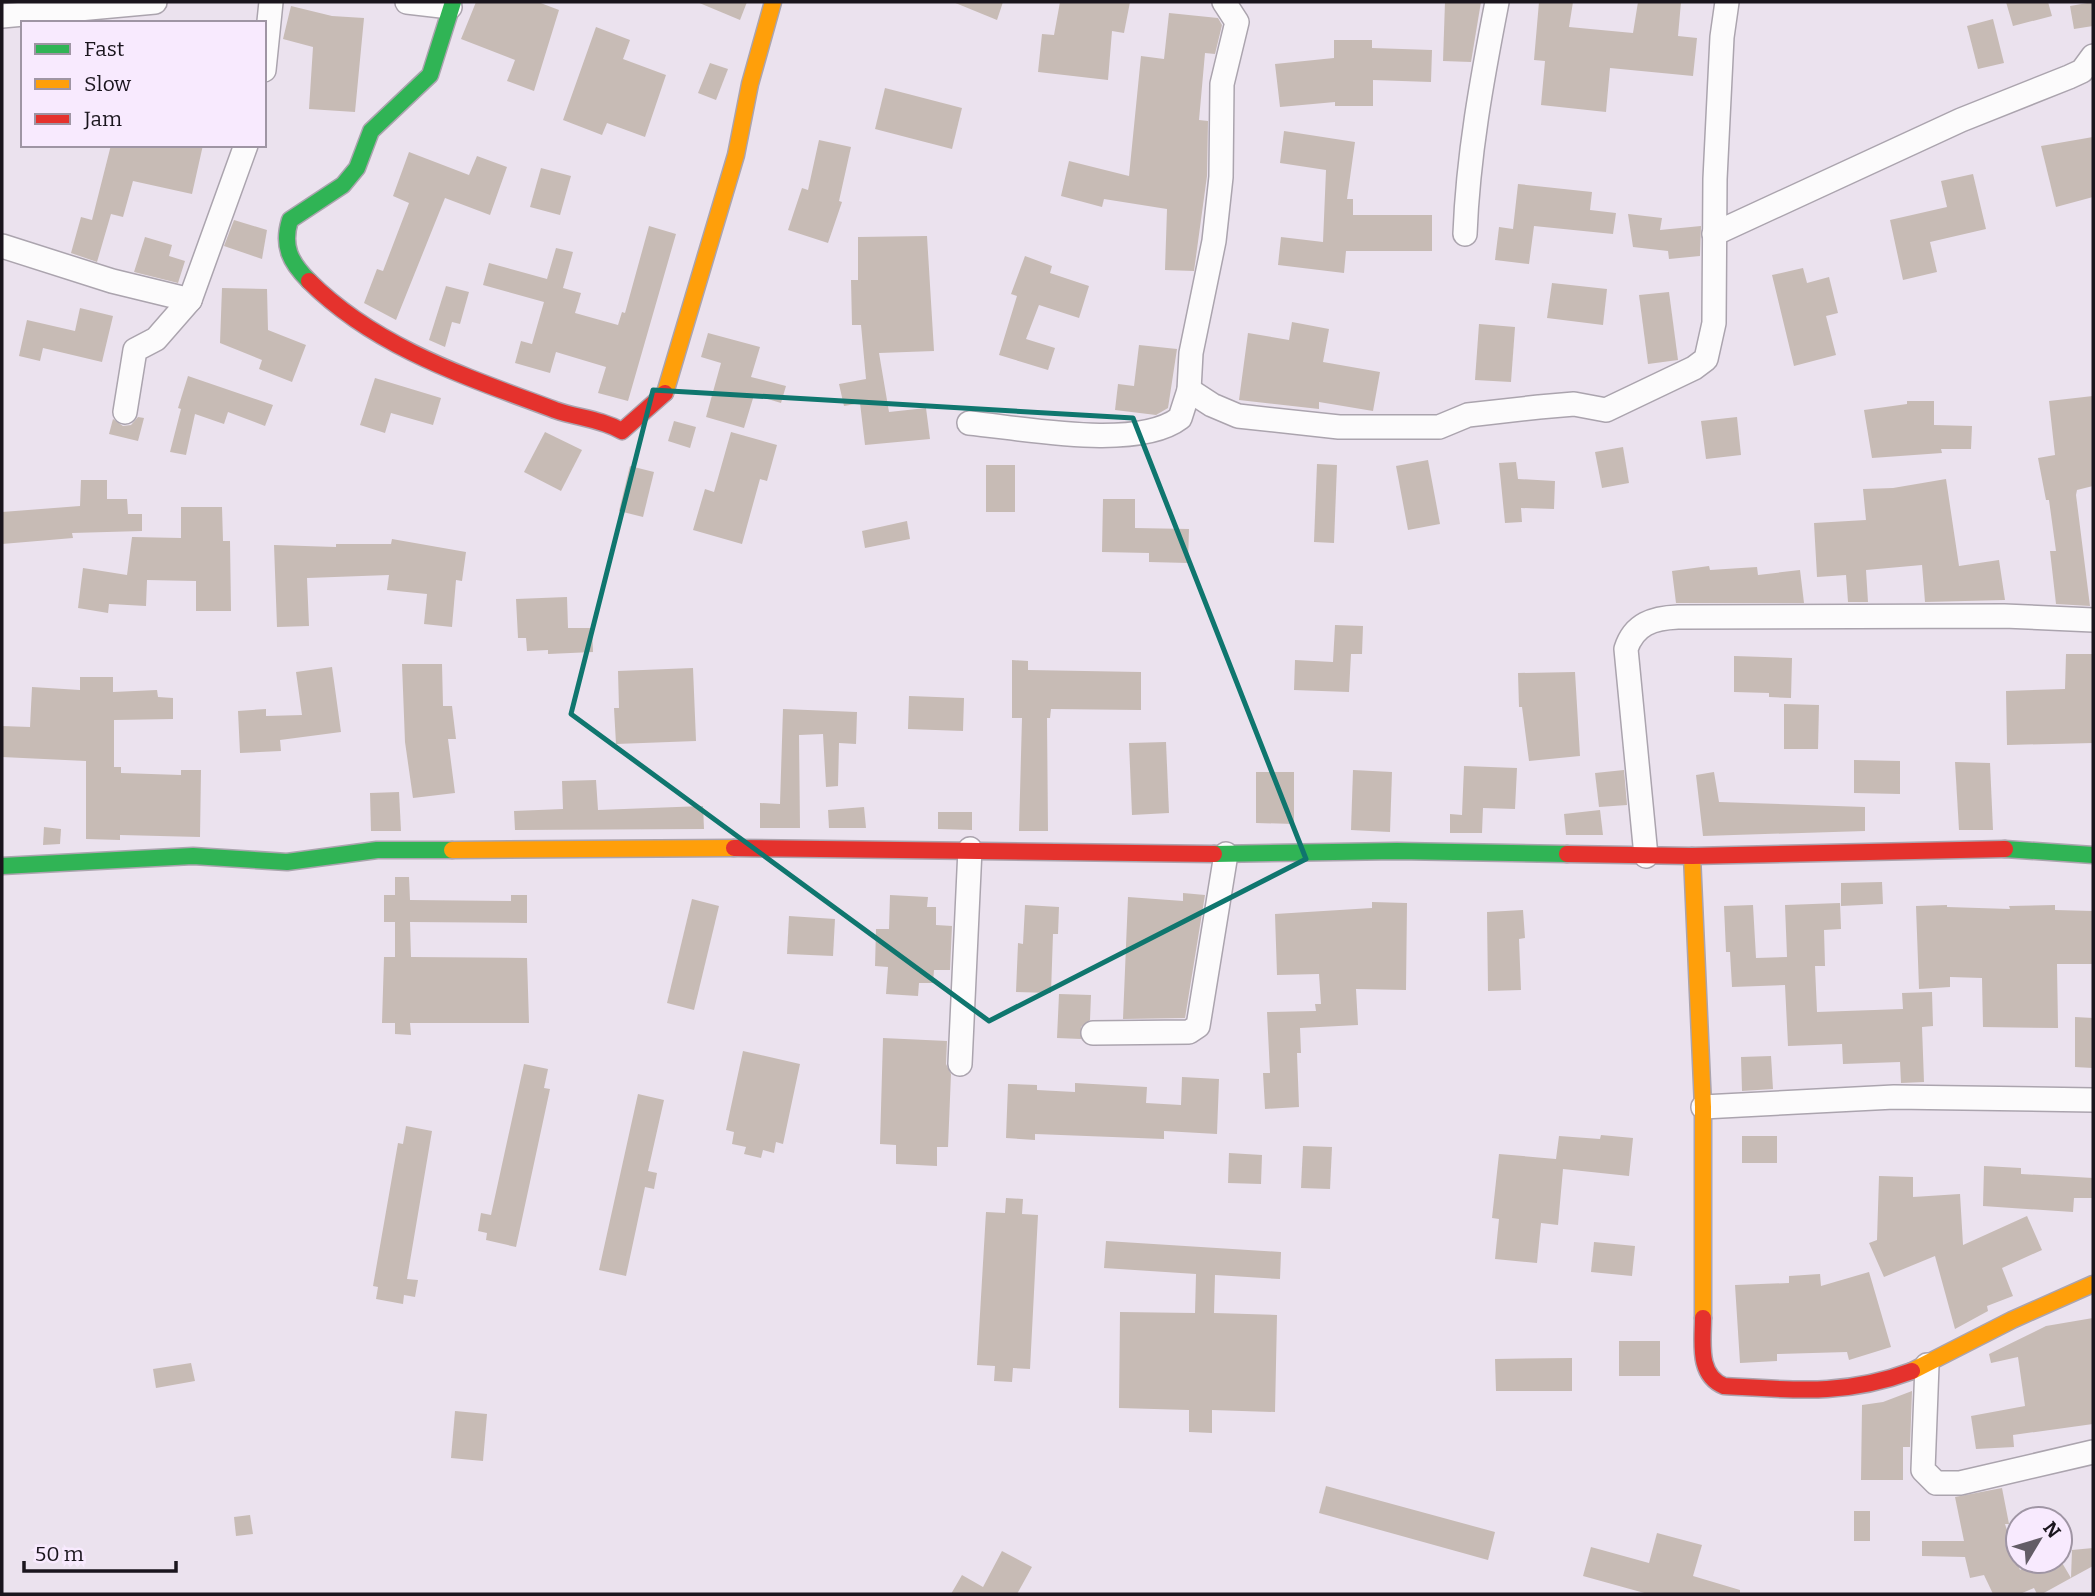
<svg xmlns="http://www.w3.org/2000/svg" width="2095" height="1596" viewBox="0 0 2095 1596" font-family="Bitter,serif">
  <rect width="100%" height="100%" fill="#ebe2ee"/>
  <!-- building -->
  <g fill="#c7bbb5">
    <path d="M476,2H538L559,10L534,91L507,81L515,60L461,39Z"/>
    <path d="M697,2H747L740,20Z"/>
    <path d="M953,2H1003L997,20Z"/>
    <path d="M1060,2H1130L1124,33L1112,31L1108,80L1038,72L1042,34L1054,35Z"/>
    <path d="M1445,2H1481L1471,62L1443,61Z"/>
    <path d="M1539,2H1573L1569,27L1633,33L1638,2H1681L1678,36L1697,38L1693,76L1610,68L1606,112L1541,105L1545,61L1534,60Z"/>
    <path d="M2006,2H2048L2052,16L2013,26Z"/>
    <path d="M2093,2V26L2074,29L2070,6Z"/>
    <path d="M291,6L332,16L364,18L355,112L309,109L313,47L283,39Z"/>
    <path d="M1169,13L1218,18L1222,25L1215,54L1205,53L1199,120L1208,121L1207,176L1194,271L1165,270L1167,209L1104,199L1102,207L1061,196L1069,161L1129,176L1141,56L1164,59Z"/>
    <path d="M1993,19L2004,63L1978,69L1967,26Z"/>
    <path d="M596,27L630,40L623,59L666,75L645,137L607,123L602,135L563,120Z"/>
    <path d="M1334,40H1372V48L1432,50L1431,82L1373,80V106H1335V102L1280,107L1275,64L1334,58Z"/>
    <path d="M710,63L728,69L716,100L698,93Z"/>
    <path d="M885,88L962,108L952,149L875,129Z"/>
    <path d="M1284,131L1355,142L1347,199H1353V215H1432V251H1346L1344,273L1278,265L1281,237L1323,242L1326,170L1280,163Z"/>
    <path d="M2093,137V197L2056,207L2041,146Z"/>
    <path d="M819,140L851,147L839,201L842,202L828,243L788,230L802,188L808,190Z"/>
    <path d="M111,145H203L192,194L133,181L123,217L111,214L97,262L71,253L81,217L92,220Z"/>
    <path d="M409,152L469,175L477,156L507,167L490,215L445,198L396,320L364,303L377,269L383,271L409,203L393,196Z"/>
    <path d="M541,168L571,176L560,215L530,207Z"/>
    <path d="M1973,174L1986,229L1930,242L1937,272L1903,280L1890,220L1947,207L1941,181Z"/>
    <path d="M1518,184L1592,192L1590,210L1616,213L1613,234L1534,226L1529,264L1495,260L1499,227L1513,229Z"/>
    <path d="M1628,214L1662,218L1660,230L1701,226L1700,256L1669,259L1668,251L1633,247Z"/>
    <path d="M234,220L267,230L262,259L224,246Z"/>
    <path d="M649,226L676,234L628,401L598,393L606,367L556,352L550,373L515,363L521,341L532,344L544,302L483,285L489,263L547,279L556,248L573,252L563,288L581,293L575,313L618,325L622,312L625,313Z"/>
    <path d="M927,236L934,351L879,353L889,412L926,408L930,439L865,445L860,403L844,406L839,384L866,379L861,325H852L851,280H858V237Z"/>
    <path d="M145,237L172,245L169,256L185,261L178,283L134,272Z"/>
    <path d="M1025,256L1052,266L1050,273L1089,286L1079,318L1039,305L1026,339L1055,348L1048,370L999,355L1017,296L1011,294Z"/>
    <path d="M1803,268L1807,283L1829,277L1838,313L1826,316L1836,355L1794,366L1772,275Z"/>
    <path d="M1552,283L1607,289L1603,325L1547,318Z"/>
    <path d="M446,286L469,292L460,324L452,322L445,347L429,340Z"/>
    <path d="M222,288L267,289L268,330L306,345L292,382L259,369L262,360L220,343Z"/>
    <path d="M1669,292L1678,360L1648,364L1639,295Z"/>
    <path d="M80,308L113,316L102,362L43,348L40,361L19,356L27,320L75,331Z"/>
    <path d="M1292,322L1329,329L1323,362L1380,372L1373,411L1319,402V409L1239,400L1248,333L1289,340Z"/>
    <path d="M1479,324L1515,327L1511,382L1475,380Z"/>
    <path d="M708,333L760,347L751,377L786,386L781,403L754,395L744,428L706,417L721,363L701,357Z"/>
    <path d="M1139,345L1177,349L1168,408L1156,415L1115,410L1118,384L1134,386Z"/>
    <path d="M188,376L273,405L265,426L228,412L224,424L195,414L186,455L170,452L181,409L178,408Z"/>
    <path d="M375,378L441,398L433,425L391,413L385,433L360,425Z"/>
    <path d="M2093,396V486L2077,490L2076,495L2090,606L2056,604L2050,551H2056L2049,500H2046L2038,458L2055,455L2049,401Z"/>
    <path d="M1907,401H1934V425L1972,426L1971,449H1941L1942,453L1872,458L1864,410L1907,404Z"/>
    <path d="M138,417L144,418L138,441L109,434L113,419L123,426L131,425Z"/>
    <path d="M1737,417L1741,455L1706,459L1701,421Z"/>
    <path d="M674,421L696,427L690,448L668,441Z"/>
    <path d="M545,432L582,450L561,491L524,472Z"/>
    <path d="M731,432L777,445L767,481L760,479L742,544L693,530L705,489L714,492Z"/>
    <path d="M1623,447L1629,483L1602,488L1595,452Z"/>
    <path d="M1428,460L1440,524L1408,530L1396,466Z"/>
    <path d="M1516,462L1518,479L1555,481L1554,509L1521,508L1522,522L1505,523L1499,463Z"/>
    <path d="M1317,464L1337,465L1334,543L1314,542Z"/>
    <rect x="986" y="465" width="29" height="47"/>
    <path d="M630,466L654,472L643,517L619,511Z"/>
    <path d="M1946,479L1959,566L1999,560L2005,600L1925,602L1922,565L1866,570L1868,602H1848L1846,575L1817,577L1814,523L1866,520L1863,489L1893,488Z"/>
    <path d="M81,480H107V499H127L128,514H142V531L72,533L73,538L2,544V512L80,506Z"/>
    <path d="M1103,499H1135V528L1189,529L1188,563L1149,562V553L1102,552Z"/>
    <path d="M181,507H222L223,541H230L231,611H196V581L147,580L146,606L109,604L108,613L78,608L83,568L127,575L132,537L181,538Z"/>
    <path d="M907,521L910,539L865,548L862,531Z"/>
    <path d="M392,539L466,552L462,581L456,580L452,627L424,624L427,594L387,590L389,575L307,578L309,626L277,627L274,545L336,547V544H391Z"/>
    <path d="M1709,566L1710,570L1757,567L1758,575L1800,570L1804,603H1676L1672,571Z"/>
    <path d="M567,597L568,628H592L593,652L548,654V650L527,651L526,638H518L516,599Z"/>
    <path d="M1335,625L1363,626L1362,654H1351L1349,692L1294,690L1295,660L1333,662Z"/>
    <path d="M2066,654H2093V743L2007,745L2006,691L2065,689Z"/>
    <path d="M1734,656L1792,658L1791,698L1769,697V693L1734,692Z"/>
    <path d="M1012,660L1028,661V670L1141,672V710L1051,709L1050,718H1047L1048,831H1019L1022,718H1012Z"/>
    <path d="M402,664H442L443,706H452L456,739H448L455,793L413,798L405,742Z"/>
    <path d="M332,667L341,732L280,740L281,751L240,753L238,711L266,709V716L302,715L296,672Z"/>
    <path d="M693,668L696,741L616,744L614,708H619L618,671Z"/>
    <path d="M1575,672L1580,756L1529,761L1522,707H1519L1518,673Z"/>
    <path d="M80,677H113V692L157,690L158,697L173,698V719L114,720V767H121V773L181,775V770H201L200,837L120,835V840L86,839V761L2,757V726L30,727L32,687L80,690Z"/>
    <path d="M909,696L964,698L963,731L908,729Z"/>
    <path d="M1784,704L1819,705L1818,749H1784Z"/>
    <path d="M783,709L857,712L856,744L839,743L838,786L826,787L823,734L799,735L800,828H760V803L780,804Z"/>
    <path d="M1166,742L1169,813L1132,815L1129,743Z"/>
    <path d="M1854,760L1900,761V794L1854,793Z"/>
    <path d="M1955,762L1990,763L1993,830H1959Z"/>
    <path d="M1464,766L1517,768L1515,809L1483,808L1482,833H1450V814L1462,815Z"/>
    <path d="M1353,770L1392,772L1390,832L1351,830Z"/>
    <path d="M1624,770L1627,805L1599,807L1595,773Z"/>
    <path d="M1256,772H1294V824L1256,823Z"/>
    <path d="M1714,772L1719,802L1865,807V831L1703,836L1696,775Z"/>
    <path d="M596,780L598,810L703,806L704,829L515,830L514,811L563,809L562,781Z"/>
    <path d="M399,792L401,831H371L370,793Z"/>
    <path d="M864,807L866,828H829L828,810Z"/>
    <path d="M1600,810L1603,835H1566L1564,814Z"/>
    <path d="M938,812H972V830L938,829Z"/>
    <path d="M44,827L61,829L60,844L43,845Z"/>
    <path d="M395,877H409L410,900L511,901V895H527V923L410,922L411,957L527,958L529,1023H410L411,1035L395,1034V1023H382L384,957H395V922H384V895H395Z"/>
    <path d="M1882,882L1883,904L1841,906V883Z"/>
    <path d="M1183,893L1205,895L1185,1018L1123,1019L1128,897L1183,901Z"/>
    <path d="M890,895L928,897L927,907H936V925L952,926L950,970H934L933,983H919L918,996L886,994L888,967L875,966L876,929H889Z"/>
    <path d="M692,899L719,906L694,1010L667,1003Z"/>
    <path d="M1372,902L1407,903L1406,990L1356,989L1358,1025L1300,1028L1301,1053H1297L1299,1107L1265,1109L1263,1073H1270L1267,1012L1316,1011L1315,1004H1321L1319,974L1277,975L1275,914L1372,908Z"/>
    <path d="M1840,903L1841,929L1824,930L1825,966H1815L1817,1012L1903,1009L1902,993L1932,992L1933,1026L1922,1027L1924,1082L1901,1083L1900,1062L1843,1064L1842,1044L1788,1046L1785,985L1732,987L1730,952H1726L1724,906L1753,905L1756,958L1787,957L1785,905Z"/>
    <path d="M1025,905L1059,907L1058,934H1053L1051,993L1016,992L1018,943L1023,944Z"/>
    <path d="M1947,905V907L2010,909L2009,906L2055,905V910L2093,911V964H2057L2058,1028L1983,1027L1982,978L1950,977V987L1919,989L1916,906Z"/>
    <path d="M1523,910L1525,938L1519,939L1521,990L1488,991L1487,912Z"/>
    <path d="M789,916L835,919L833,956L787,954Z"/>
    <path d="M1059,994L1091,995L1090,1020L1081,1027V1039L1057,1038Z"/>
    <path d="M2075,1017L2093,1018V1068L2075,1067Z"/>
    <path d="M883,1038L947,1041L946,1064L951,1074L948,1147H937V1166L896,1164V1145L880,1144Z"/>
    <path d="M743,1051L800,1064L783,1144L776,1142L774,1153L763,1150L761,1158L744,1154L746,1147L732,1144L734,1132L726,1130Z"/>
    <path d="M1771,1056L1773,1089L1742,1091L1741,1057Z"/>
    <path d="M524,1064L548,1069L544,1088L550,1089L516,1247L486,1240L487,1233L478,1231L481,1213L491,1215Z"/>
    <path d="M1182,1077L1219,1079L1217,1134L1164,1131V1139L1035,1134V1140L1006,1138L1008,1084L1037,1085V1090L1075,1092V1083L1147,1087L1146,1103L1181,1105Z"/>
    <path d="M638,1094L664,1100L648,1171L657,1173L654,1189L645,1187L626,1276L599,1270Z"/>
    <path d="M406,1126L432,1131L407,1279L418,1280L415,1297L404,1295L403,1304L376,1299L378,1287L373,1286L398,1143L403,1144Z"/>
    <path d="M1601,1135L1633,1138L1629,1176L1563,1169L1558,1225L1541,1223L1537,1263L1495,1259L1499,1219L1492,1218L1499,1154L1556,1159L1559,1136L1600,1139Z"/>
    <rect x="1742" y="1136" width="35" height="27"/>
    <path d="M1303,1146L1332,1147L1330,1189L1301,1188Z"/>
    <path d="M1229,1153L1262,1155L1261,1184L1228,1183Z"/>
    <path d="M1984,1166L2021,1168V1174L2093,1178V1198H2074L2073,1212L1983,1206Z"/>
    <path d="M1879,1176L1913,1177V1197L1960,1194L1963,1245L2027,1216L2042,1250L2002,1268L2013,1296L1987,1306L1988,1311L1955,1329L1935,1256L1884,1277L1869,1243L1877,1240Z"/>
    <path d="M1006,1198L1023,1199L1022,1214L1038,1215L1030,1369L1013,1368L1012,1382L994,1381L995,1366L977,1365L986,1212L1005,1213Z"/>
    <path d="M1106,1241L1281,1252L1280,1279L1215,1275L1214,1313L1277,1315L1275,1412L1212,1410V1433L1189,1432V1410L1119,1408L1120,1312L1195,1313L1196,1274L1104,1268Z"/>
    <path d="M1594,1242L1635,1246L1632,1276L1591,1272Z"/>
    <path d="M1869,1272L1891,1347L1849,1360L1847,1352L1777,1354V1361L1740,1363L1735,1285L1789,1283V1276L1820,1274L1821,1286Z"/>
    <path d="M2093,1318V1424L2013,1435L2014,1447L1976,1449L1971,1416L2025,1406L2018,1357L1991,1363L1989,1354L2046,1326Z"/>
    <rect x="1619" y="1341" width="41" height="35"/>
    <path d="M1572,1358V1391H1496L1495,1359Z"/>
    <path d="M191,1363L195,1381L156,1388L153,1369Z"/>
    <path d="M1912,1391L1910,1447H1903V1480H1861L1862,1405L1883,1402Z"/>
    <path d="M455,1411L487,1414L483,1461L451,1458Z"/>
    <path d="M1326,1486L1495,1532L1488,1560L1319,1513Z"/>
    <path d="M2002,1488L2009,1524H2005L2020,1570L2035,1561H2061L2071,1578L2042,1594H2037L2034,1588L2020,1594H1993L1984,1575L1970,1578L1965,1557L1922,1556V1541H1964L1955,1497Z"/>
    <rect x="1854" y="1511" width="16" height="30"/>
    <path d="M250,1515L253,1534L236,1536L234,1517Z"/>
    <path d="M1657,1533L1702,1545L1693,1576L1740,1590V1594H1648L1583,1576L1591,1547L1649,1563Z"/>
    <path d="M2093,1548V1566L2071,1578L2072,1550Z"/>
    <path d="M1002,1551L1032,1567L1017,1594H951L962,1575L983,1587Z"/>
  </g>
  <g fill="none" stroke-linecap="round" stroke-linejoin="round">
    <defs>
      <g id="street">
        <path d="M407,2L450,7"/>
        <path d="M2,16L155,2"/>
        <path d="M264,70L271,2"/>
        <path d="M1465,234C1468,155 1482,79 1497,2"/>
        <path d="M1714,234L1961,120L2069,77L2082,71L2093,56"/>
        <path d="M2,246L112,281L190,300"/>
        <path d="M1189,390L1212,405L1238,416L1339,427H1439L1468,415L1539,407L1574,404L1606,410L1694,368L1706,359L1714,323L1715,179L1722,37L1727,2"/>
        <path d="M125,412L135,350L156,339L190,300L246,145"/>
        <path d="M969,423C1022,428 1137,451 1180,418L1189,390L1191,353L1214,241L1221,177L1222,84L1237,22L1224,2"/>
        <path d="M1646,856L1626,649C1634,624 1653,618 1678,617L2004,616L2093,620"/>
        <path d="M1093,1033L1189,1032L1198,1026L1226,854"/>
        <path d="M960,1064L970,849"/>
        <path d="M1703,1107L1894,1097L2093,1100"/>
        <path d="M1927,1365L1923,1470L1936,1483H1960L2093,1452"/>
      </g>
      <g id="fast">
        <path d="M309,281C290,262 282,246 290,220L343,185L357,168L371,131L430,75L453,2"/>
        <path d="M2005,849L2093,855"/>
        <path d="M1214,854L1397,851L1567,854"/>
        <path d="M2,866L193,856L287,862L377,850H452"/>
      </g>
      <g id="slow">
        <path d="M665,393L736,155L750,84L773,2"/>
        <path d="M452,850L734,848"/>
        <path d="M1692,856L1703,1107V1318"/>
        <path d="M1912,1371L2012,1320L2093,1284"/>
      </g>
      <g id="jam">
        <path d="M309,281C376,348 467,377 555,410C578,418 601,419 622,431L665,393"/>
        <path d="M734,848L1214,854"/>
        <path d="M1567,854L1692,856L2005,849"/>
        <path d="M1703,1318C1703,1342 1697,1375 1724,1386C1794,1390 1845,1396 1912,1371"/>
      </g>
    </defs>
    <!-- street casing -->
    <use href="#street" stroke="#aba4ae" stroke-width="26"/>
    <!-- fast casing -->
    <use href="#fast" stroke="#aba4ae" stroke-width="19"/>
    <!-- slow casing -->
    <use href="#slow" stroke="#aba4ae" stroke-width="19"/>
    <!-- jam casing -->
    <use href="#jam" stroke="#aba4ae" stroke-width="19"/>
    <!-- street -->
    <use href="#street" stroke="#fcfbfc" stroke-width="23"/>
    <!-- fast -->
    <use href="#fast" stroke="#30b455" stroke-width="16"/>
    <!-- slow -->
    <use href="#slow" stroke="#ff9f0a" stroke-width="16"/>
    <!-- jam -->
    <use href="#jam" stroke="#e5322d" stroke-width="16"/>
  </g>
  <!-- marked area -->
  <path fill="none" stroke="#0f766e" stroke-width="5" stroke-linejoin="round" d="M653,390L1133,418L1306,859L989,1021L571,714Z"/>
  <!-- border -->
  <rect width="2095" height="1596" fill="none" stroke="#1a151d" stroke-width="7"/>
  <!-- legend -->
  <rect x="21" y="21" width="245" height="126" fill="#f8eafe" stroke="#9f95a4" stroke-width="2"/>
  <rect x="35" y="44" width="35" height="10" fill="#30b455" stroke="#9f95a4" stroke-width="2"/>
  <text x="84" y="56" font-size="21" fill="#1a151d">Fast</text>
  <rect x="35" y="79" width="35" height="10" fill="#ff9f0a" stroke="#9f95a4" stroke-width="2"/>
  <text x="84" y="91" font-size="21" fill="#1a151d">Slow</text>
  <rect x="35" y="114" width="35" height="10" fill="#e5322d" stroke="#9f95a4" stroke-width="2"/>
  <text x="84" y="126" font-size="21" fill="#1a151d">Jam</text>
  <!-- north arrow -->
  <g transform="translate(2039 1540) rotate(52)"><circle r="33" fill="#f8eafe" stroke="#9f95a4" stroke-width="2"/>
  <path d="M0-5L12 26L0 18L-12 26Z" fill="#635d66"/>
  <text y="-10" font-size="19" font-weight="bold" text-anchor="middle" fill="#1a151d">N</text>
  </g>
  <!-- scale -->
  <path d="M24 1561v10h152v-10" fill="none" stroke="#1a151d" stroke-width="3.5"/>
  <text x="35" y="1561" font-size="21" fill="#1a151d" stroke="#f8eafe" stroke-width="5" paint-order="stroke">50 m</text>
</svg>
